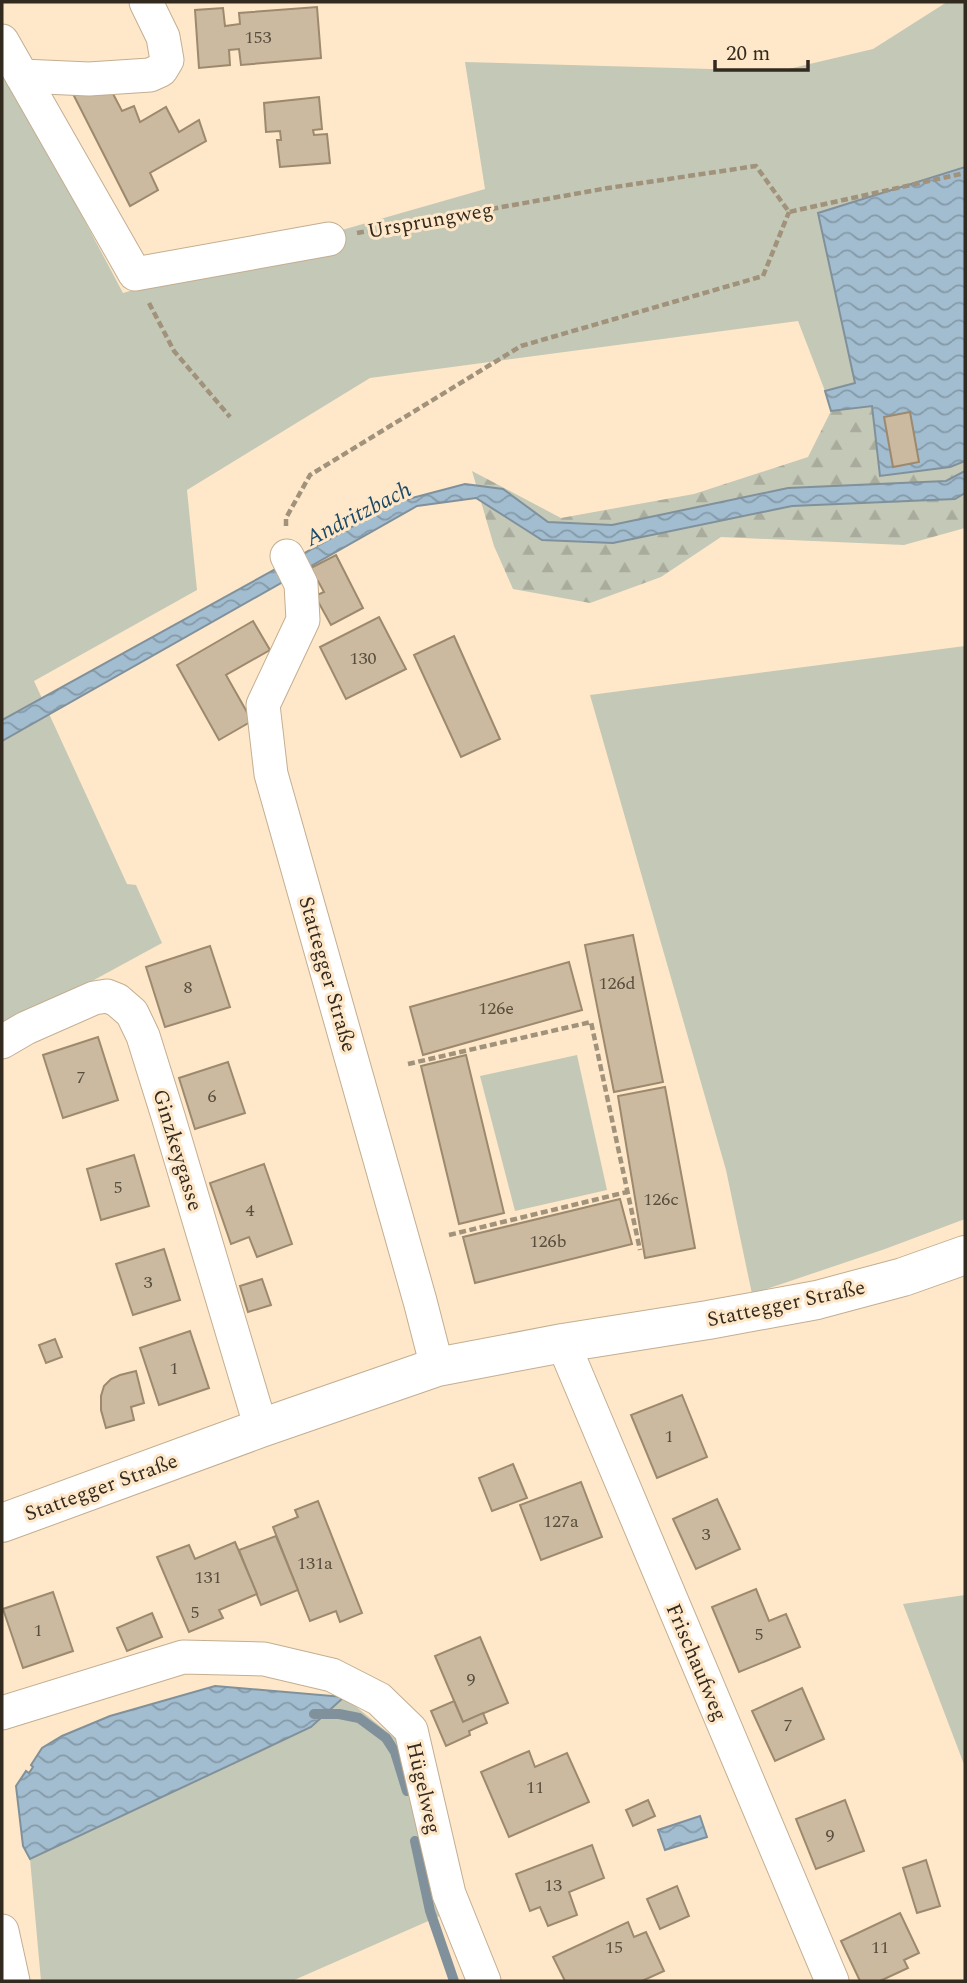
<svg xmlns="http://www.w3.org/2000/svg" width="967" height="1983" viewBox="0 0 967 1983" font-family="Spectral,serif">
  <defs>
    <pattern id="forest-firs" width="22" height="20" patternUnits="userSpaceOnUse" patternTransform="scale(1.75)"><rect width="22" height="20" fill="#c4c8b6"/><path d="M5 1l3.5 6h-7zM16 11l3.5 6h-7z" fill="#a9ac9c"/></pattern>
    <pattern id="water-waves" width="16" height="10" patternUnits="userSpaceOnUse" patternTransform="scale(1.75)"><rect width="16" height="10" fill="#a2bdd0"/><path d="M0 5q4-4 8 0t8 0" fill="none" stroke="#859aa8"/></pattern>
  </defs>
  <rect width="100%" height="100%" fill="#fee8c9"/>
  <!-- grass -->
  <g fill="#c4c8b6">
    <path d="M947,2H965V167L818,213L855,384L825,391L798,321L370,378L187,490L197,590L34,681L127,884L136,885L162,943L2,1030V65L123,293L485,189L465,62L780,71L873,49Z"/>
    <path d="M965,646V1219L885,1249L752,1294L726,1170L590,695Z"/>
    <path d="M577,1055L607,1190L515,1211L480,1076Z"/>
    <path d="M965,1595V1767L903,1604Z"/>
    <path d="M344,1697L412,1752L442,1915L292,1981H41L30,1859L311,1727Z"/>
  </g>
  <!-- forest -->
  <path fill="url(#forest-firs)" d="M872,406L950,467L965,461V528L904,545L721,537L661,577L590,603L513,589L494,546L472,471L561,518L694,494L808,457L831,411Z"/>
  <!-- water -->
  <g fill="url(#water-waves)" stroke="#80919b" stroke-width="2">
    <path d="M965,167V461L950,467L880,476L872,406L831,411L825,391L855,383L818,213Z"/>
    <path d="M965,471V493L955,499L792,506L613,543L542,540L476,498L417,506L2,741V720L397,502L465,484L503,489L548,522L612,525L788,488L946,481Z"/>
    <path d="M215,1686L344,1697L311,1727L30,1859L23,1846L16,1786L26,1771L29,1773L33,1767L31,1765L42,1748L62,1736L110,1716Z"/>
    <path d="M700,1816L707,1837L665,1850L658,1830Z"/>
  </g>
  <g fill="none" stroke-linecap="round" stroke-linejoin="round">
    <!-- stream -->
    <g stroke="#80919b" stroke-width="10">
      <path d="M314,1714H339L359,1718L386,1738L395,1752L407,1791"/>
      <path d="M415,1841L430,1911L454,1981"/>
    </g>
  </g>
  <!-- building -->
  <g fill="#cbbaa0" stroke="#9d896d" stroke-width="2">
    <path d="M317,7L321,58L241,65L239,49L229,50L230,65L199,68L195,10L223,8L225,26L240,24L239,13Z"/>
    <path d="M70,88H110L122,111L134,106L140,122L166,107L179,132L199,120L206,141L150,173L158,190L130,206Z"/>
    <path d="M319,97L322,129L313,130L314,135L327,134L330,163L280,167L277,140H281L280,131L266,132L264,103Z"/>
    <path d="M910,412L919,462L893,467L884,417Z"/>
    <path d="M336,555L363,608L331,625L315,596L324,592L318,581L312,584L305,571Z"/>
    <path d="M379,617L406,669L346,699L320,647Z"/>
    <path d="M253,621L270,650L226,675L252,721L219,740L177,665Z"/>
    <path d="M454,636L500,739L461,757L414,655Z"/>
    <path d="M633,935L663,1082L614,1092L585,945Z"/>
    <path d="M210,946L230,1007L165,1027L146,967Z"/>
    <path d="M569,962L582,1010L423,1055L410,1007Z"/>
    <path d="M98,1037L118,1100L63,1118L43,1055Z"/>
    <path d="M466,1055L504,1213L459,1224L421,1066Z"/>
    <path d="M228,1062L245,1113L195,1129L179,1078Z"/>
    <path d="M665,1087L695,1248L645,1258L618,1096Z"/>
    <path d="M134,1155L149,1206L101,1220L87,1169Z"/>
    <path d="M264,1164L292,1244L257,1257L249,1237L231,1244L210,1183Z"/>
    <path d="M620,1199L632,1244L475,1283L463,1237Z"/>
    <path d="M164,1249L180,1300L133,1315L116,1264Z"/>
    <path d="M262,1279L271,1305L248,1312L240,1286Z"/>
    <path d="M190,1331L209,1388L159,1405L140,1348Z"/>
    <path d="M55,1339L62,1357L46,1363L39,1345Z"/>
    <path d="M136,1371L144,1403L131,1407L134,1420L106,1428L101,1410V1396L104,1386L111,1379L120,1375Z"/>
    <path d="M682,1395L707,1457L657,1478L631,1415Z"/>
    <path d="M513,1464L527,1498L492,1511L479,1478Z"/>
    <path d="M581,1482L602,1537L541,1560L520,1505Z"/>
    <path d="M717,1499L740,1549L696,1569L673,1519Z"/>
    <path d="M318,1501L362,1613L340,1622L336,1611L310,1621L273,1527L298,1517L295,1510Z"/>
    <path d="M276,1536L298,1590L261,1605L239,1550Z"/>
    <path d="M235,1542L257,1594L219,1610L223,1618L189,1632L157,1557L189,1545L195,1559Z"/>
    <path d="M756,1589L769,1621L786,1614L800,1647L739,1672L712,1607Z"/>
    <path d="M53,1592L73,1651L23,1668L3,1609Z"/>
    <path d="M152,1613L162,1637L127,1651L117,1628Z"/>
    <path d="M480,1637L508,1703L463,1722L435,1656Z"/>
    <path d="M802,1688L824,1739L775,1761L752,1711Z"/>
    <path d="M454,1701L463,1722L483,1713L487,1723L469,1731L470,1735L446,1746L431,1711Z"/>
    <path d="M529,1751L535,1767L567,1753L589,1802L509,1837L481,1772Z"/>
    <path d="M648,1800L655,1816L633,1826L626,1810Z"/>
    <path d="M845,1800L864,1851L816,1869L796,1819Z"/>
    <path d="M592,1845L604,1878L569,1892L577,1915L548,1926L540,1907L530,1911L516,1874Z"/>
    <path d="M926,1860L940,1906L917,1913L903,1868Z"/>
    <path d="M677,1886L689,1916L660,1929L647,1899Z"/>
    <path d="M900,1913L919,1953L904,1960L908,1968L880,1981H860L841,1941Z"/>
    <path d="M628,1922L634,1937L646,1932L664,1971L642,1981H565L553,1957Z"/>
  </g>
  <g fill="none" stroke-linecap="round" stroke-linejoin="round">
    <defs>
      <g id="minor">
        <path d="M2,41L135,274L329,239"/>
        <path d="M22,76L89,79L150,75L161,70L167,60L163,37L146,2"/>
        <path d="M287,556L301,584L303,620L263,705L271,774L420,1301L437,1367"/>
        <path d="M2,1042L26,1028L94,998L107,996L117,1000L132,1013L143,1036L168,1116L261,1428"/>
        <path d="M563,1343L832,1981"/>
        <path d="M2,1713L183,1657L264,1659L332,1675L379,1699L411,1730L449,1894L484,1981"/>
        <path d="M2,1931L13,1981"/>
      </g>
      <path id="major" d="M2,1523L261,1428L437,1367L563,1343L708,1320L817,1300L903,1277L965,1255"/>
    </defs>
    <!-- minor casing -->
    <use href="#minor" stroke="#c3ae91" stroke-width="35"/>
    <!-- major casing -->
    <use href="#major" stroke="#c3ae91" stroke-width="40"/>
    <!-- path -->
    <g stroke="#a1927b" stroke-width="4.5" stroke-dasharray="7 3.5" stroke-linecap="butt">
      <path d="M357,233L608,188L756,166L789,212L965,173"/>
      <path d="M149,303L174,351L230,417"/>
      <path d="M286,526V518L310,475L521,346L763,276L789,212"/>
      <path d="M408,1064L591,1022L640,1250"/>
      <path d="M449,1235L627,1192"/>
    </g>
    <!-- minor -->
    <use href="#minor" stroke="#fff" stroke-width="33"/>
    <!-- major -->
    <use href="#major" stroke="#fff" stroke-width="38"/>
  </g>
  <g text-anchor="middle" stroke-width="6" stroke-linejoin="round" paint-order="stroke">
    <!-- number labels -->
    <g font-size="18" fill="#584e3e">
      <text x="258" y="43">153</text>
      <text x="363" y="664">130</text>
      <text x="617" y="989">126d</text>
      <text x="188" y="993">8</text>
      <text x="496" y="1014">126e</text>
      <text x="81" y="1083">7</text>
      <text x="212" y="1102">6</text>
      <text x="118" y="1193">5</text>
      <text x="661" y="1205">126c</text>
      <text x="250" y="1216">4</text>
      <text x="548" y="1247">126b</text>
      <text x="148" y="1288">3</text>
      <text x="174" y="1374">1</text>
      <text x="669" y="1442">1</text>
      <text x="561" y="1527">127a</text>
      <text x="706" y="1540">3</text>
      <text x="315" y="1569">131a</text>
      <text x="208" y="1583">131</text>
      <text x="195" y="1618">5</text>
      <text x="38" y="1636">1</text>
      <text x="759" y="1640">5</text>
      <text x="471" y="1685">9</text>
      <text x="788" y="1731">7</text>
      <text x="535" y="1793">11</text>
      <text x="830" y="1841">9</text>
      <text x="553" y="1891">13</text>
      <text x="614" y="1953">15</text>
      <text x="880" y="1953">11</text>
    </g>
    <!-- street labels -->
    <g font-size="21" fill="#322a1e" stroke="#fee8c9">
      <text transform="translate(430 220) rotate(-10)" y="7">Ursprungweg</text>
      <text transform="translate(328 974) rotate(74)" y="7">Stattegger Straße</text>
      <text transform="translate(178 1150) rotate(73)" y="7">Ginzkeygasse</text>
      <text transform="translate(786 1303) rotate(-12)" y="7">Stattegger Straße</text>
      <text transform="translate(101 1487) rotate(-20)" y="7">Stattegger Straße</text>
      <text transform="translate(697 1662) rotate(67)" y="7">Frischaufweg</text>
      <text transform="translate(424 1788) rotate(77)" y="7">Hügelweg</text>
    </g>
    <!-- water labels -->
    <g font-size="23" font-style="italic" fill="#1c4a67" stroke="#fee8c9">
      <text transform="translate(358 513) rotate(-27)" y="8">Andritzbach</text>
    </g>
  </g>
  <!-- border -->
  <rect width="967" height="1983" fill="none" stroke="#322a1e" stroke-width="7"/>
  <!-- scale -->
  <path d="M715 60v10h93v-10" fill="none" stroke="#322a1e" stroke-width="3.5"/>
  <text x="726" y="60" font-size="21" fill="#322a1e" stroke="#fee8c9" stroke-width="5" paint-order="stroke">20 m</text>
</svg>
